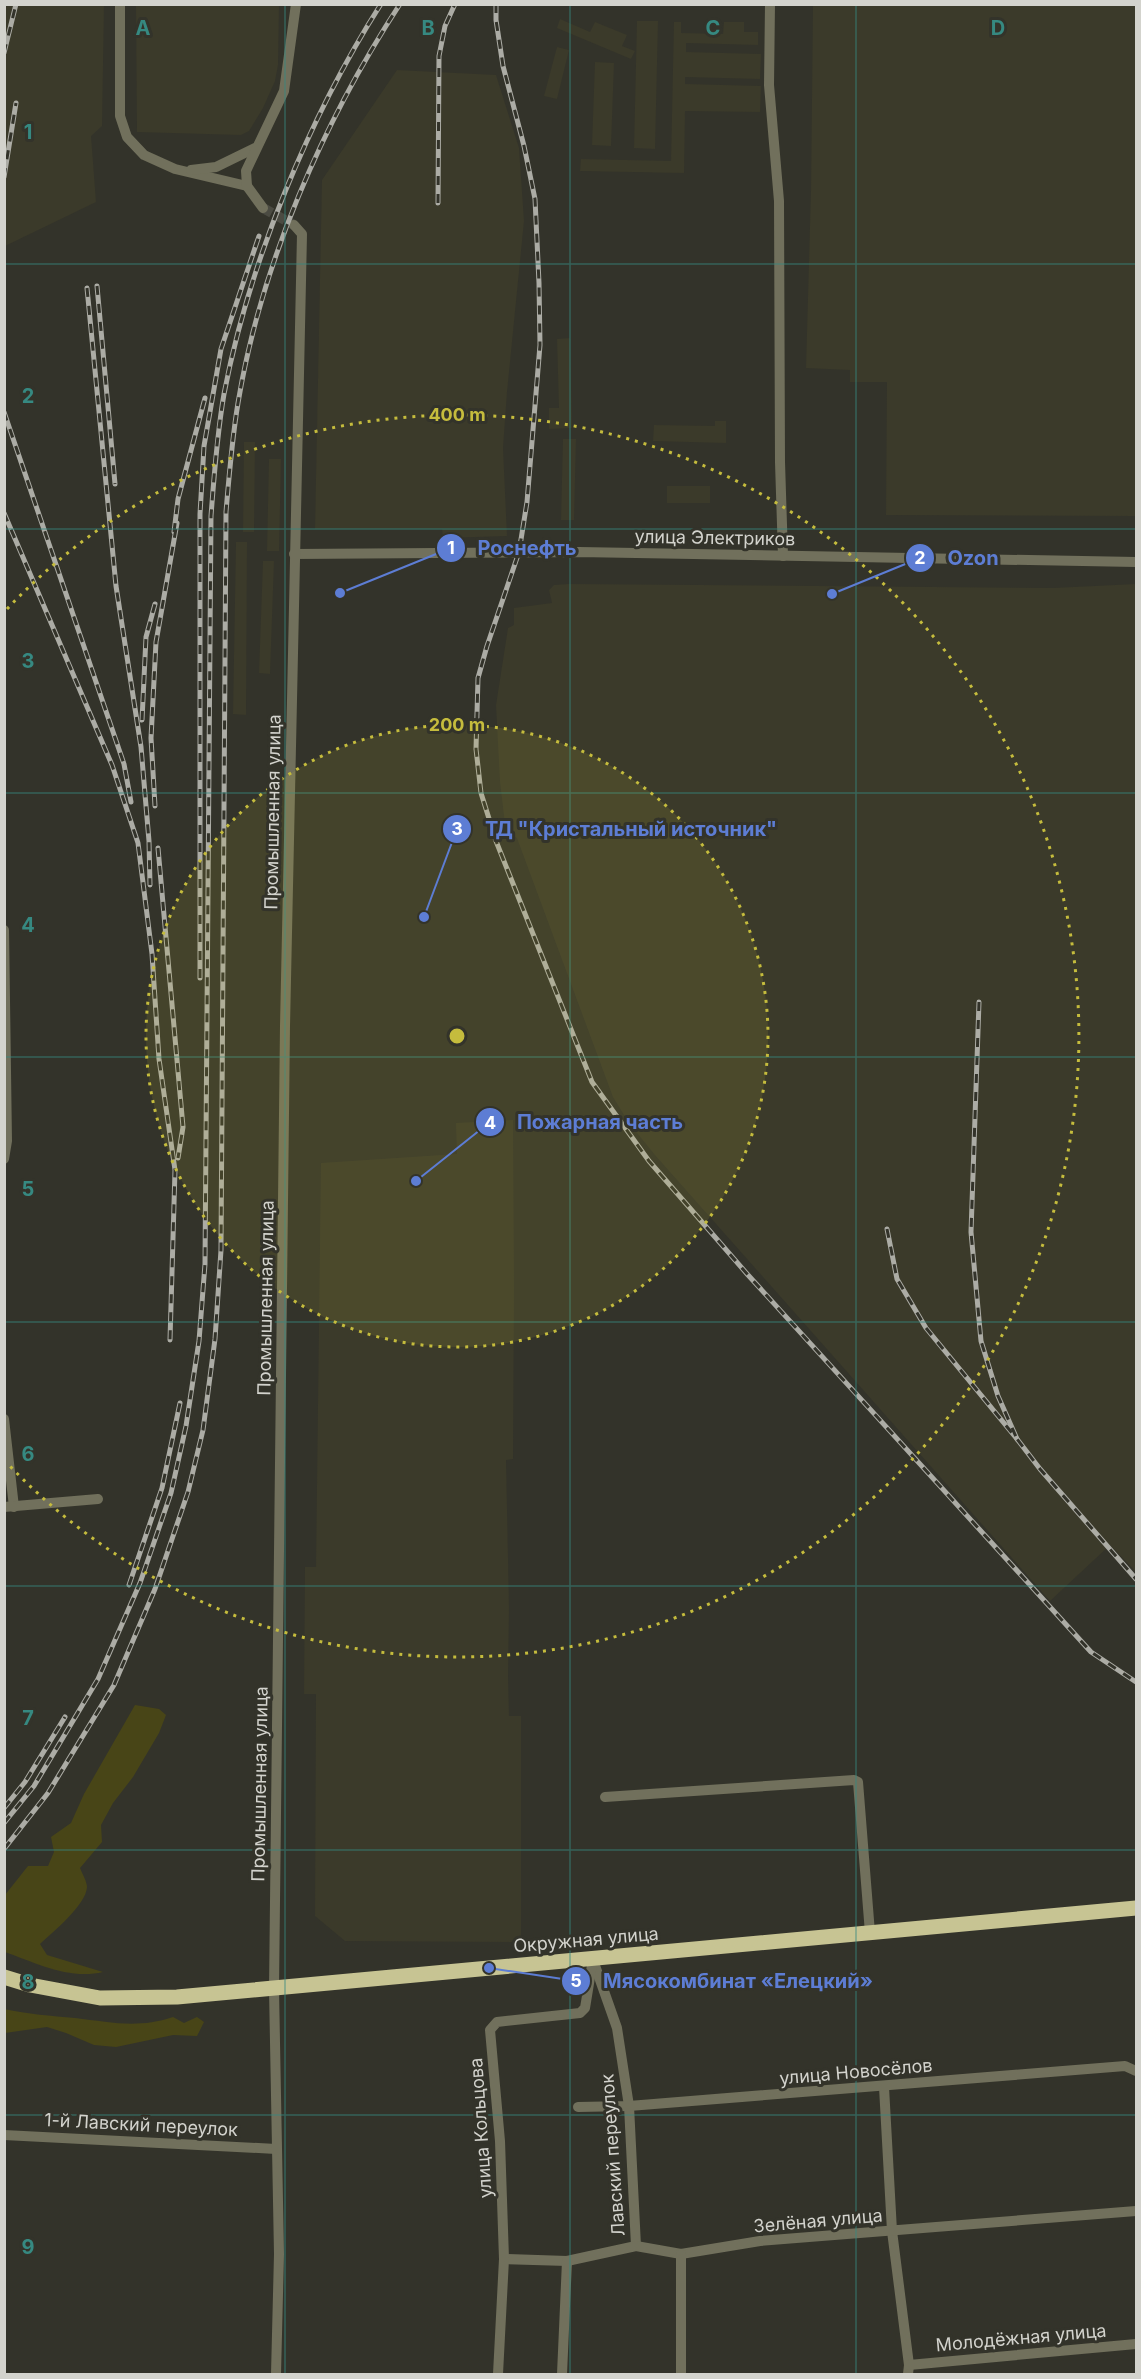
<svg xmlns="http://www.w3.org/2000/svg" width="1141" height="2379" viewBox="0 0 1141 2379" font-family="Inter,sans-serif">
  <rect width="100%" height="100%" fill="#33332a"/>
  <!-- built -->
  <g fill="#3b3a2a">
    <path d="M5,4L104,5L102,126L91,136L96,202L5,246Z"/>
    <path d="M136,5H279L278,65L275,81L263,108L249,131L241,135L137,132Z"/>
    <path d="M813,5H1136V516L886,515L887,382H850V370L806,368L811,191Z"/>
    <path d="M560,19L590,32L595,22L627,35L622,46L635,51L631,59L557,28Z"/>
    <path d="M637,21H658L655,149L634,148Z"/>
    <path d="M674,22H681V33L723,34L724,22H744V32H758V45L686,43V52L761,54L760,79L685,77V84L761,86L760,112L685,111L684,173L580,171L581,159L671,161Z"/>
    <path d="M557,47L569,50L557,99L544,96Z"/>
    <path d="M595,62L614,63L611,146L592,145Z"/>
    <path d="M397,70L496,75L519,148L524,221L507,392L503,448L507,536L443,538L442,529H315L322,180Z"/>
    <path d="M570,338L572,428L549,429V408H559L557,339Z"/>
    <path d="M715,421H726V443L653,441L654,425L715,426Z"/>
    <path d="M563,439H576L574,520H561Z"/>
    <path d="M244,442H255L254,532H243Z"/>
    <path d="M269,459H281L279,551H267Z"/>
    <rect x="667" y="486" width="43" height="17"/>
    <path d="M236,542H247L246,715L233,714Z"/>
    <path d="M263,561H274L270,674L259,673Z"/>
    <path d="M569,584L1053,588L1136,584V1572L1110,1545L1050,1601L655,1155L629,1123L613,1097L517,838L506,832L500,781L496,705L508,628L514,625V608L552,603L549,590L554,585Z"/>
    <path d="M513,1120L514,1288L513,1459L506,1460L509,1608L508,1676L509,1716H521V1942L345,1941L315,1916L316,1694H304L305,1567H316L321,1163L457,1154L456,1123Z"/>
  </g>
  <!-- green -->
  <g fill="#484517">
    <path d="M135,1705L159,1709L166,1715L159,1733L133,1777L113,1803L101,1825L102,1842L80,1868C82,1873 87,1882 87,1887C86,1905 53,1932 40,1944L47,1955L103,1972C69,1980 36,1963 5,1952V1895L28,1866H48L54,1852L51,1837L71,1823L84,1794Z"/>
    <path d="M4,2009C28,2014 51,2016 75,2018C111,2022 137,2029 173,2017L184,2023L197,2017L204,2022L197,2036L173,2035L116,2047L94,2045L66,2033L47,2027L5,2033Z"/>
  </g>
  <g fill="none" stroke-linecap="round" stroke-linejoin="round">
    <!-- minor-tunnel -->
    <path stroke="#4b4b42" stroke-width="10" stroke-dasharray="10 5" stroke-linecap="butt" d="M263,208L294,225"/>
    <!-- minor -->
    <g stroke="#71705c" stroke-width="10">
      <path d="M120,4V116L127,137L144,155L175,169L247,186"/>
      <path d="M770,4L769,85L779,201L780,462L783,556"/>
      <path d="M191,170L216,167L255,148"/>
      <path d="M263,208L247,186L246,171L284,91L296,4"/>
      <path d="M294,554L579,552L1136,562"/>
      <path d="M4,930L7,1141L4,1159"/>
      <path d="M4,1419L14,1507"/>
      <path d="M4,1507L98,1499"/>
      <path d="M605,1797L854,1780L858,1782L870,1933"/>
      <path d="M593,1960L617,2028L629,2106L636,2246"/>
      <path d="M884,2087L892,2231L909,2365L908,2374"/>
      <path d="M578,2107L629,2106L1125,2066L1136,2071"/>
      <path d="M4,2135L276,2149"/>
      <path d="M504,2259L567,2261L636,2246L681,2254L760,2241L1136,2211"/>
      <path d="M909,2365L1136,2344"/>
      <path d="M276,2374L279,2254L274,1989L285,1026L302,234L294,225"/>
      <path d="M498,2374L504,2259L500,2141L490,2030L497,2022L580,2013L585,2008L593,1959"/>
      <path d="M562,2374L567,2261"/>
      <path d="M681,2374V2254"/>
    </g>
    <!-- highway -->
    <path stroke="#c7c493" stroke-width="15" d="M4,1977L30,1985L100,1998L177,1997L1136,1908"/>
    <defs>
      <g id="rail">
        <path d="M496,4V20L503,66L524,146L535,199L539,283L540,345L527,502L519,552L487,646L478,678L476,749L481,793L496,841L592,1082L649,1161L748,1275L1091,1652L1136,1682"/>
        <path d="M4,53L16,4"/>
        <path d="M4,177L16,103"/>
        <path d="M438,203L439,56L445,26L455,4"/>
        <path d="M97,286L115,484"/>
        <path d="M87,288L116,586L141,747L149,841L150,885"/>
        <path d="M4,412L124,764L131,802"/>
        <path d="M4,513L112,765L138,843L152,954L159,1059L175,1170L170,1340"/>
        <path d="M174,532L178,499L205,398"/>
        <path d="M142,720L146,637L155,604"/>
        <path d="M155,806L151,738L156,642L177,523"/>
        <path d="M158,848L183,1127L178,1158"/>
        <path d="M200,978V514L204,446L221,349L259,236"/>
        <path d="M979,1002L971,1232L981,1341L998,1396L1017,1439"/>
        <path d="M887,1229L897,1279L926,1328L1017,1439L1040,1469L1136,1579"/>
        <path d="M129,1585L162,1488L180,1403"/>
        <path d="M4,1808L25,1782L65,1717"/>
        <path d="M4,1823L34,1786L98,1679L140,1583L171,1493L186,1426L199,1341L205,1264L211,516C214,476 217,434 224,394C249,263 309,117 381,4"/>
        <path d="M4,1849L48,1793L114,1685L155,1589L188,1492L203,1430L215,1339L221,1250L226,512C229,476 232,439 238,403C261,264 323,122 400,4"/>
      </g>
    </defs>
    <!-- rail casing -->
    <use href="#rail" stroke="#acaca5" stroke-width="5"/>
    <!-- rail -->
    <use href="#rail" stroke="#33332a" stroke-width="3" stroke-dasharray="9" stroke-linecap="butt"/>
  </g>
  <!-- grid -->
  <path fill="none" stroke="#368981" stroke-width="1.5" stroke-opacity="0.55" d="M285,4V2374M570,4V2374M856,4V2374M4,264H1136M4,529H1136M4,793H1136M4,1057H1136M4,1322H1136M4,1586H1136M4,1850H1136M4,2115H1136"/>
  <!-- distance rings -->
  <circle cx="457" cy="1036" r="311" fill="#c5bc3d" fill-opacity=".12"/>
  <g fill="none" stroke="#c5bc3d" stroke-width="3" stroke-dasharray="3 6">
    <circle cx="457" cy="1036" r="311"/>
    <path d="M7 609A621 621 0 1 1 7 1463"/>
  </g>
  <g text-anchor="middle" stroke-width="6" stroke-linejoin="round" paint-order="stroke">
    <!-- street labels -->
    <g font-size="18" fill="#d3d3cd" stroke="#33332a">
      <text transform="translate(715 538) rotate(1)" y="6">улица Электриков</text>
      <text transform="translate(273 812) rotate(-89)" y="6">Промышленная улица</text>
      <text transform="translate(266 1298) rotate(-89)" y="6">Промышленная улица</text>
      <text transform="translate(260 1784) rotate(-89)" y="6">Промышленная улица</text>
      <text transform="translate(586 1940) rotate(-5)" y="6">Окружная улица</text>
      <text transform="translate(856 2072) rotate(-5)" y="6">улица Новосёлов</text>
      <text transform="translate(141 2125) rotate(3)" y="6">1-й Лавский переулок</text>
      <text transform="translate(481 2128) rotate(-94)" y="6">улица Кольцова</text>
      <text transform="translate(613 2155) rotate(-94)" y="6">Лавский переулок</text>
      <text transform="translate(818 2221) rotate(-5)" y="6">Зелёная улица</text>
      <text transform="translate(1021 2338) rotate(-5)" y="6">Молодёжная улица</text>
    </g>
  </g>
  <g font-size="20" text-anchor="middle" font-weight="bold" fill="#368981" stroke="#33332a" stroke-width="6" stroke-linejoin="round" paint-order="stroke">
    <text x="143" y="35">A</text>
    <text x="428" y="35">B</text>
    <text x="713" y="35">C</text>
    <text x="998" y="35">D</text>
    <text x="28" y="139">1</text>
    <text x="28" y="403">2</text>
    <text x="28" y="668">3</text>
    <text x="28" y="932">4</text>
    <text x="28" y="1196">5</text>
    <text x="28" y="1461">6</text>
    <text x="28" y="1725">7</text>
    <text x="28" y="1989">8</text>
    <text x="28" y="2254">9</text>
  </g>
  <circle cx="457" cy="1036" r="9" fill="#c5bc3d" stroke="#33332a" stroke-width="3"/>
  <g font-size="18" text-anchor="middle" font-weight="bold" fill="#c5bc3d" stroke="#33332a" stroke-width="6" stroke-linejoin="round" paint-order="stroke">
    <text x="457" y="421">400 m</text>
    <text x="457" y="731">200 m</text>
  </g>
  <!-- callouts -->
  <path fill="none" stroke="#5d7dd4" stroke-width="2" d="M340 593L451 548M832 594L920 558M424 917L457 829M416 1181L490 1122M489 1968L576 1981"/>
  <g fill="#5d7dd4" stroke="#33332a" stroke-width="2">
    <circle cx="340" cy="593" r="6"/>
    <circle cx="832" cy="594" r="6"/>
    <circle cx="424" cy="917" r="6"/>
    <circle cx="416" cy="1181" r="6"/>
    <circle cx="489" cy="1968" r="6"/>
    <circle cx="451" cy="548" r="15"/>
    <circle cx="920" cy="558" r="15"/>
    <circle cx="457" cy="829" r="15"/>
    <circle cx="490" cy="1122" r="15"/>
    <circle cx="576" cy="1981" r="15"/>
  </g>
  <g font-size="18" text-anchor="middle" font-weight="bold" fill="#fff">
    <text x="451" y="554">1</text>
    <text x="920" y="564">2</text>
    <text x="457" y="835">3</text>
    <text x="490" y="1129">4</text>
    <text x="576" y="1987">5</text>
  </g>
  <g font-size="20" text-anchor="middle" font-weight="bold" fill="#5d7dd4" stroke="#33332a" stroke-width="6" stroke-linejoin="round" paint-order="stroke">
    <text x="527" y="555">Роснефть</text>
    <text x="973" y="565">Ozon</text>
    <text x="631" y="836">ТД "Кристальный источник"</text>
    <text x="600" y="1129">Пожарная часть</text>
    <text x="738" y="1988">Мясокомбинат «Елецкий»</text>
  </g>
  <!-- border -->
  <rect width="1141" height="2379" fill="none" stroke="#d3d3cd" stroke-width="12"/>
</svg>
